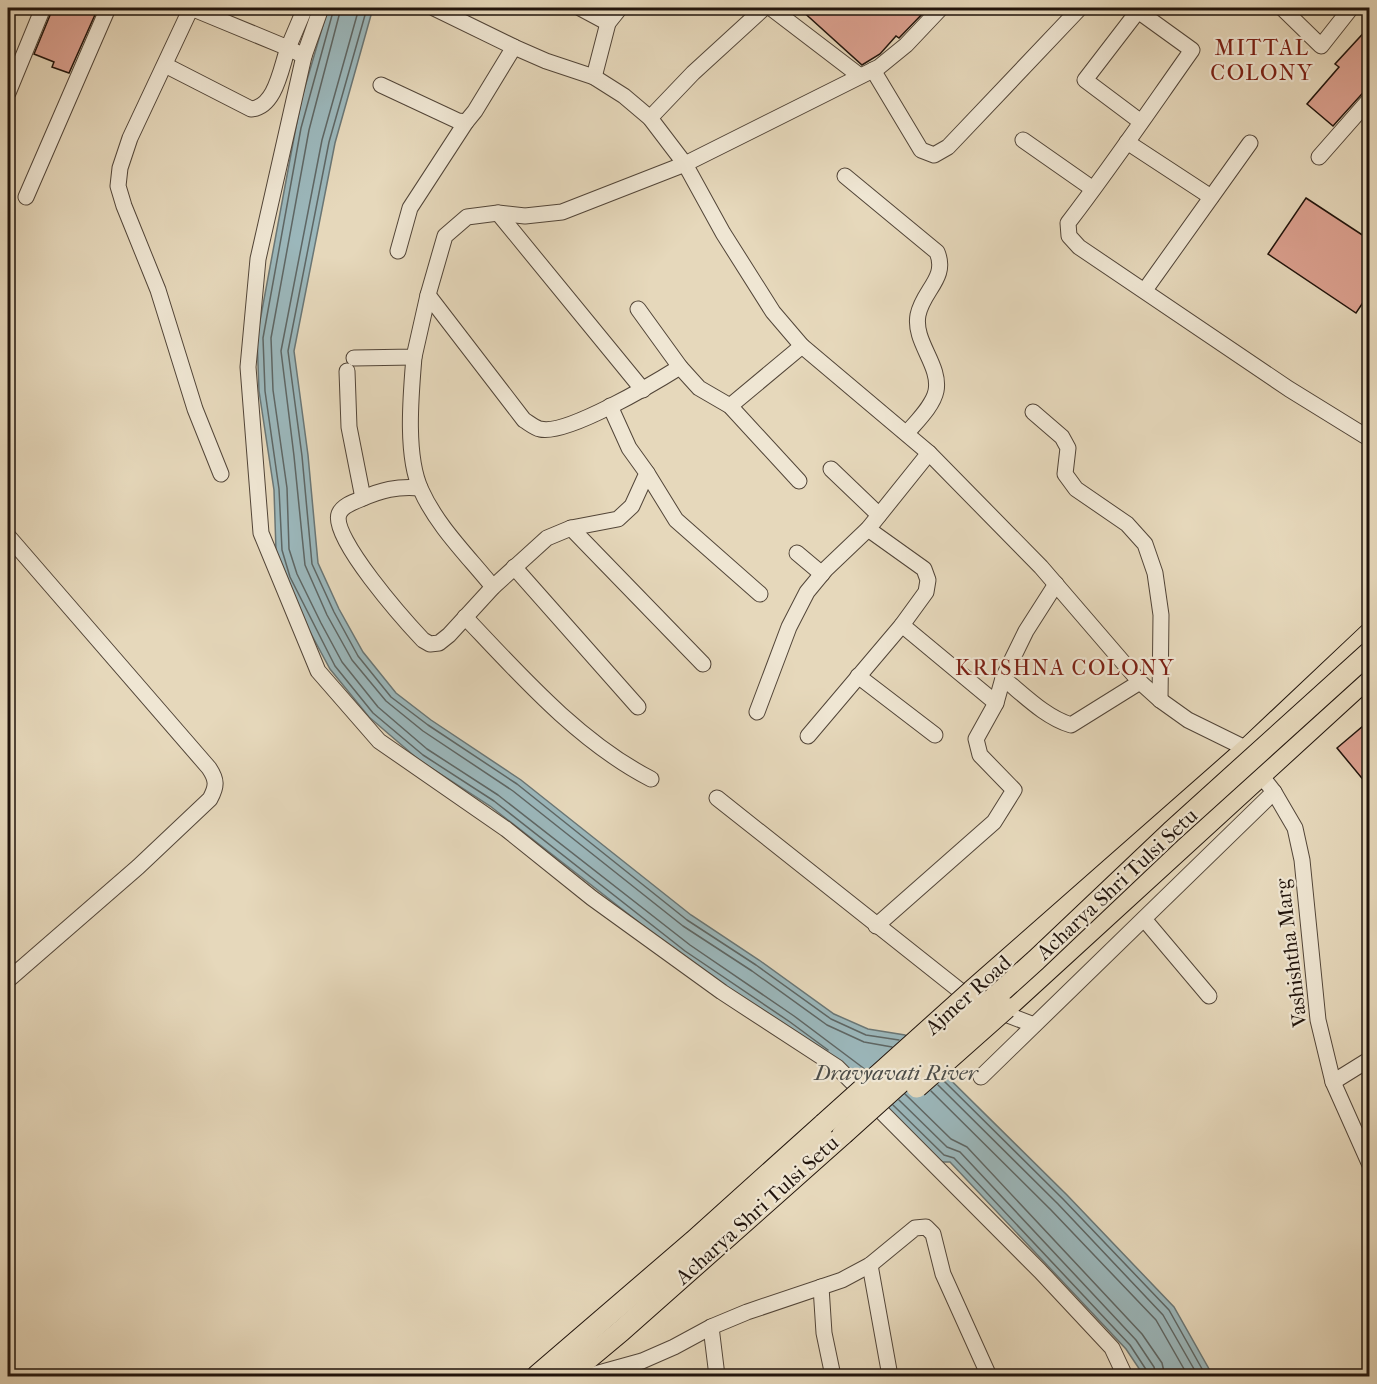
<svg xmlns="http://www.w3.org/2000/svg" width="1377" height="1384" viewBox="0 0 1377 1384" font-family="'IM FELL French Canon',serif">
  <rect width="100%" height="100%" fill="#e6d8bb"/>
  <filter id="stains"><feTurbulence type="fractalNoise" baseFrequency=".00333" numOctaves="4"/><feColorMatrix values="0 0 0 0 .2 0 0 0 0 .09 0 0 0 0 .02 0 0 0 .5 -.17"/></filter>
  <radialGradient id="worn" r=".72"><stop offset=".6" stop-color="#630" stop-opacity="0"/><stop offset="1" stop-color="#630" stop-opacity=".3"/></radialGradient>
  <!-- water -->
  <path fill="#9bb7bb" stroke="#6a7675" stroke-width="1.5" d="M328,8H373L335,143L294,351L308,455L318,563L339,609L363,652L396,693L431,720L521,780L691,915L759,960L834,1014L868,1029L905,1035L1067,1195L1174,1307L1213,1376H1144L1126,1349L950,1162H942L857,1080L682,956L490,806L419,760L369,717L330,669L309,630L276,551L274,490L259,391L257,337L296,127L302,97Z"/>
  <g fill="none" stroke-linecap="round" stroke-linejoin="round">
    <!-- shore -->
    <g stroke="#5e6664" stroke-width="1.5">
      <path d="M334,8L301,128L263,338L265,391L279,489L282,550L290,577L335,666L373,713L423,755L494,801L685,951L790,1022L828,1050"/>
      <path d="M341,8L309,130L271,338L273,390L287,488L289,549L297,574L321,623L342,662L378,707L427,749L498,795L690,945L794,1016L866,1070"/>
      <path d="M359,8L322,140L281,351L294,456L305,565L327,615L352,660L386,701L423,731L513,791L683,926L752,971L827,1025L864,1042L892,1047"/>
      <path d="M367,8L329,142L288,351L302,456L312,564L334,612L358,656L391,697L428,725L517,784L687,920L756,965L831,1019L866,1035L899,1040"/>
      <path d="M943,1080L1063,1199L1169,1310L1206,1376"/>
      <path d="M938,1085L1058,1204L1163,1315L1198,1376"/>
      <path d="M931,1091L1051,1210L1156,1320L1188,1376"/>
      <path d="M905,1094L951,1139L967,1147L1142,1334L1162,1363L1165,1376"/>
      <path d="M899,1100L947,1147L960,1152L1136,1340L1154,1367L1156,1376"/>
      <path d="M893,1105L944,1155L954,1158L1130,1345L1147,1371L1148,1376"/>
    </g>
  </g>
  <!-- building -->
  <g fill="#dca190" stroke="#21140c" stroke-width="1.5">
    <path d="M53,8H61L76,13L78,8H98L69,73L52,67L54,62L34,54Z"/>
    <path d="M799,8H928L899,38L896,36L880,54L862,65Z"/>
    <path d="M1370,26V85L1333,126L1307,104L1339,67L1335,64Z"/>
    <path d="M1306,198L1370,240V292L1356,313L1268,254Z"/>
    <path d="M1363,726L1370,733V788L1337,748Z"/>
  </g>
  <g fill="none" stroke-linecap="round" stroke-linejoin="round">
    <defs>
      <g id="minor">
        <path d="M191,8L130,138L120,168L118,186L124,206L158,290L195,409L221,474"/>
        <path d="M191,8L288,48L305,8"/>
        <path d="M321,8L304,56L258,259L248,367L261,533L318,671L379,741L506,829L592,898L722,992L837,1067L1040,1271L1112,1348L1125,1376"/>
        <path d="M434,8L514,47"/>
        <path d="M580,8L608,23"/>
        <path d="M771,8L860,76"/>
        <path d="M1282,8L1321,46L1351,8"/>
        <path d="M165,65L251,109C276,107 281,67 288,48L304,56"/>
        <path d="M873,70L921,150L934,155L948,147L1080,8"/>
        <path d="M594,77L608,23L620,8"/>
        <path d="M381,85L458,121L466,122L475,111L514,47L546,61L594,77L624,96L650,118L685,164L723,233L773,312L802,346L929,453L1041,567L1140,682L1160,700L1188,720L1247,749"/>
        <path d="M8,93L43,8"/>
        <path d="M650,118L693,73L764,8"/>
        <path d="M1141,122L1085,80L1138,11L1192,50C1151,108 1111,167 1068,223L1069,236L1079,247L1289,389L1370,439"/>
        <path d="M1023,140L1093,189"/>
        <path d="M1127,142L1211,197"/>
        <path d="M1319,157L1370,99"/>
        <path d="M845,176L937,252C948,278 923,290 918,315C913,342 941,365 936,391C933,406 916,422 907,433"/>
        <path d="M26,197L108,8"/>
        <path d="M498,213L643,390"/>
        <path d="M398,251L410,208L466,122"/>
        <path d="M1145,290L1250,143"/>
        <path d="M428,295L524,420C529,423 535,428 540,429C566,436 656,382 680,367"/>
        <path d="M638,309L680,367L699,388L730,406L799,481"/>
        <path d="M414,357C411,394 405,456 421,490C437,526 468,556 493,587"/>
        <path d="M354,358L414,357L428,295L445,236L467,217L498,213L525,216L562,212L685,164L879,67L906,45L941,8"/>
        <path d="M347,371L349,427L363,498"/>
        <path d="M730,406L802,346"/>
        <path d="M1033,412L1062,437L1068,448L1065,474L1076,489L1127,524L1145,544L1155,573L1161,615L1160,700"/>
        <path d="M831,469L879,515"/>
        <path d="M647,473L676,520L760,594"/>
        <path d="M420,488C397,486 381,490 361,499C353,502 342,506 339,514C330,537 406,622 423,640L430,644L439,643L449,635L493,587L547,538L571,528L618,519L632,506L647,473L629,448L610,406"/>
        <path d="M571,528L703,664"/>
        <path d="M8,536L209,768C217,780 217,786 210,799L138,867L8,980"/>
        <path d="M797,553L822,574"/>
        <path d="M514,567L638,707"/>
        <path d="M465,617C520,675 579,742 651,779"/>
        <path d="M902,625L996,703"/>
        <path d="M858,676L935,735"/>
        <path d="M1003,678C1024,695 1045,717 1071,725L1140,682"/>
        <path d="M757,712L789,627L807,592L826,569L868,529L929,453"/>
        <path d="M808,736L902,625L926,592L928,580L924,569L868,529"/>
        <path d="M1260,774L1274,792L1295,828L1302,860L1318,1020L1333,1082L1370,1165"/>
        <path d="M717,798L973,1001"/>
        <path d="M1144,919L1209,996"/>
        <path d="M876,926L994,822L1014,790L980,755L976,739L996,703L1003,678L1026,631L1056,584"/>
        <path d="M995,1010L1034,1025"/>
        <path d="M981,1077L1274,792"/>
        <path d="M1333,1082L1370,1059"/>
        <path d="M870,1265L890,1376"/>
        <path d="M821,1287L824,1333L833,1376"/>
        <path d="M711,1327L717,1376"/>
        <path d="M588,1376L642,1361L674,1347L711,1327L747,1312L842,1280L870,1265L915,1228L926,1227L933,1234L943,1274L989,1376"/>
      </g>
      <g id="highway">
        <path d="M972,991L1247,749L1370,633"/>
        <path d="M1006,1008L1370,675"/>
        <path d="M537,1376L694,1241L824,1124"/>
        <path d="M567,1376L621,1331L843,1134"/>
      </g>
    </defs>
    <!-- minor casing -->
    <use href="#minor" stroke="#524538" stroke-width="17"/>
    <!-- highway casing -->
    <use href="#highway" stroke="#21140c" stroke-width="23"/>
    <!-- minor -->
    <use href="#minor" stroke="#efe6d3" stroke-width="15"/>
    <!-- highway -->
    <use href="#highway" stroke="#e6d8bb" stroke-width="21"/>
    <defs>
      <g id="highway-bridge">
        <path d="M917,1087L1006,1008"/>
        <path d="M824,1124L972,991"/>
        <path d="M843,1134L1036,960L1171,832L1370,652"/>
      </g>
    </defs>
    <!-- highway-bridge casing -->
    <use href="#highway-bridge" stroke="#21140c" stroke-width="23" stroke-linecap="butt"/>
    <!-- highway-bridge -->
    <use href="#highway-bridge" stroke="#e6d8bb" stroke-width="21"/>
  </g>
  <g text-anchor="middle" stroke-width="4.5" stroke-linejoin="round" paint-order="stroke">
    <!-- street labels -->
    <g font-size="21" fill="#21140c" stroke="#efe6d3">
      <text transform="translate(1117 884) rotate(-43)" y="7">Acharya Shri Tulsi Setu</text>
      <text transform="translate(1291 953) rotate(-97)" y="7">Vashishtha Marg</text>
      <text transform="translate(968 995) rotate(-42)" y="7">Ajmer Road</text>
      <text transform="translate(757 1210) rotate(-42)" y="7">Acharya Shri Tulsi Setu</text>
    </g>
    <!-- neighbourhood labels -->
    <g font-size="22" letter-spacing="1.5" fill="#7a1f14" stroke="#efe6d3">
      <text x="1262" y="55">MITTAL<tspan x="1262" dy="25">COLONY</tspan></text>
      <text x="1065" y="675">KRISHNA COLONY</text>
    </g>
    <!-- water labels -->
    <g font-size="22" font-style="italic" fill="#4c4d49" stroke="#efe6d3">
      <text x="896" y="1080">Dravyavati River</text>
    </g>
  </g>
  <!-- margin -->
  <rect width="1377" height="1384" fill="none" stroke="#e6d8bb" stroke-width="30"/>
  <rect x="9" y="9" width="1359" height="1366" fill="none" stroke="#21140c" stroke-width="3"/>
  <rect x="15" y="15" width="1347" height="1354" fill="none" stroke="#21140c" stroke-width="1.5"/>
  <rect width="100%" height="100%" filter="url(#stains)"/>
  <rect width="100%" height="100%" fill="url(#worn)"/>
</svg>
